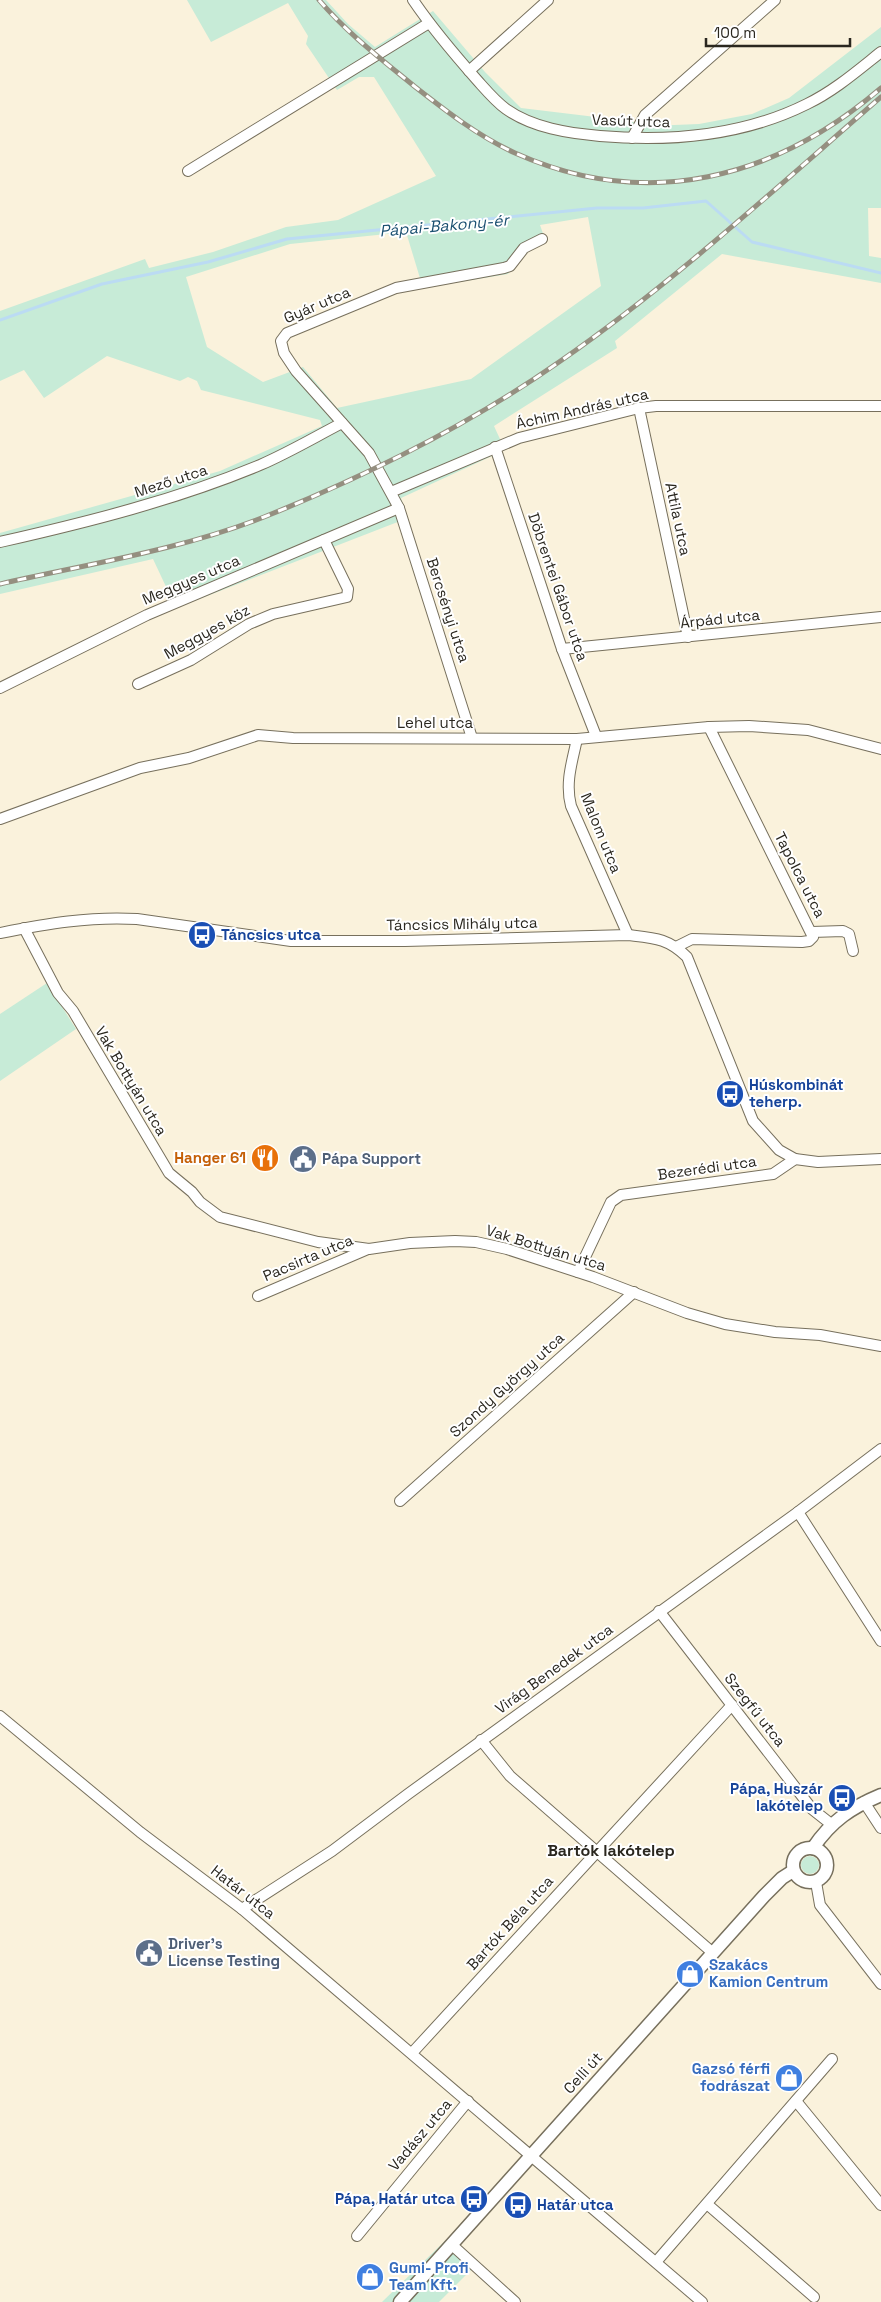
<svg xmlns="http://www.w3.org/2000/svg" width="881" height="2302" viewBox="0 0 881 2302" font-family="'Space Grotesk',sans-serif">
  <rect width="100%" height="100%" fill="#faf2dc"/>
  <!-- green -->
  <g fill="#c7ebd7" fill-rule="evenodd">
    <path d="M187,0H326L348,24L375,47L433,11L485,72L521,108L629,121L649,126L699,124L752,114L789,98L881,27V208H868L869,256L881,258V283L722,254L615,341L617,348L494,426L505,450L401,498L408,518L176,608L153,559L0,594V533L220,471L322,426L320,420L201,390L197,381L188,377L180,381L107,356L44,398L24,370L0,381V311L145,259L149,268L213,252L286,227L338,220L436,176L374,77H359L337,90L306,44L308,36L288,3L211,42ZM588,217L601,286L471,379L337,408L303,367L263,382L207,347L186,277L290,244L406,232L423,288L508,274L521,256L546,242L540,225Z"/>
    <path d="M47,983L76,1029L0,1081V1014Z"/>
    <circle cx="810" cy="1865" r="9"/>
    <path d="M449,2237L478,2263L439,2302H382Z"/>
  </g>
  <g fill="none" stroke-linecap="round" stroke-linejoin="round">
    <!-- stream -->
    <path stroke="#bbdbf3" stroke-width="3" d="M0,320L102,284L208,262L287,239L597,208H643L706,201L752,242L881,273"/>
    <defs>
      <g id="minor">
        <path d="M413,0C432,28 454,54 477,80C486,90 495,101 506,109C533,128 568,133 600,136C670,142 743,136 807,104C834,91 857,71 881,52"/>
        <path d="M469,71L548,0"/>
        <path d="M632,138L645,115L775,0"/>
        <path d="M188,171L429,23"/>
        <path d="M639,408L688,637"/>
        <path d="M495,447L562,649L596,736"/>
        <path d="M391,492L519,438L639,408L656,406H881"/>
        <path d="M0,542C88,522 176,500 260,465C288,453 315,437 342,423"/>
        <path d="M562,649L881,617"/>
        <path d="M138,684L191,660L249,624L273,614L347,597L348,589L324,540"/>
        <path d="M0,688L147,615L399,508"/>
        <path d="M472,738L399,508L369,453L296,371L284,353L281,341L287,333L396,288L504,268L510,266L524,248L542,239"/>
        <path d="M577,739C572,762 565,783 571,806L628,935"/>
        <path d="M0,819L140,768L189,758L258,735L293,738L577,739L709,727L749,726L808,730L881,749"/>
        <path d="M24,928L58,993L73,1011L169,1173L192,1192L200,1202L220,1217L318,1242L369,1249L410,1243L455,1241L476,1242L507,1249L593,1277L687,1313L725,1324L775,1332L820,1335L881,1346"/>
        <path d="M812,932L843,931L849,934L853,951"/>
        <path d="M0,933C46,924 90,916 137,919L291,941H405L628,935C654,938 668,938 687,957L753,1121L779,1150L795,1159L818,1162L881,1159"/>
        <path d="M676,947L692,939L802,942L809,941L813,937L709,727"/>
        <path d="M578,1272L611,1202L621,1195L773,1174L795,1159"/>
        <path d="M258,1296L368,1249"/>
        <path d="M400,1501L634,1292"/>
        <path d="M798,1512L881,1641"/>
        <path d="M659,1611L812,1809L831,1824"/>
        <path d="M0,1716L140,1832L242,1909L702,2302"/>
        <path d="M481,1740L510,1776L713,1953"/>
        <path d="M864,1802L881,1828"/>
        <path d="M816,1882L820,1905L881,1984"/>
        <path d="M242,1909L332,1851L408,1794L798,1512L881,1449"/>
        <path d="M412,2053L732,1705"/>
        <path d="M796,2101L881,2205"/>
        <path d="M707,2204L814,2297"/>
        <path d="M357,2236L468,2101"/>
        <path d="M452,2245L515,2302"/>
        <path d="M656,2262L832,2059"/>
      </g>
      <g id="tertiary">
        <circle cx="810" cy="1865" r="17"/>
        <path d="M813,1848C831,1821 852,1807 881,1795"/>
        <path d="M400,2302L764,1896L782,1878L793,1871"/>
      </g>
    </defs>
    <!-- minor casing -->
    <use href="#minor" stroke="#77705d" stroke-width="12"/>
    <!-- tertiary casing -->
    <use href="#tertiary" stroke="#77705d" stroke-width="15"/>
    <!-- minor -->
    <use href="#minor" stroke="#fff" stroke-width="10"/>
    <!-- tertiary -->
    <use href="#tertiary" stroke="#fff" stroke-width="12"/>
    <defs>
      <g id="rail">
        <path d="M319,0C347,33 381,59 414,86C446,111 478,136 515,153C647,212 775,179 881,88"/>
        <path d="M0,584C88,564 180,550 264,517C366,476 469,425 559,362C673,283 776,188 881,97"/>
      </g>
    </defs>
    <!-- rail casing -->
    <use href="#rail" stroke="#958f80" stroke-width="5"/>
    <!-- rail -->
    <use href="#rail" stroke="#fff" stroke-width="3" stroke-dasharray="9" stroke-linecap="butt"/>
  </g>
  <!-- icons -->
  <defs>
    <symbol id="bus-disc" viewBox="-11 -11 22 22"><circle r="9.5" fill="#1a4fb4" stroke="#fff"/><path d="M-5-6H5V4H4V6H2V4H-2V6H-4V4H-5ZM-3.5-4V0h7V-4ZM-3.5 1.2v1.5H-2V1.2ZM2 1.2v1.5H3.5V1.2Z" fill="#fff"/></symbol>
    <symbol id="restaurant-disc" viewBox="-11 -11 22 22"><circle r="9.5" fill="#e8710a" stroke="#fff"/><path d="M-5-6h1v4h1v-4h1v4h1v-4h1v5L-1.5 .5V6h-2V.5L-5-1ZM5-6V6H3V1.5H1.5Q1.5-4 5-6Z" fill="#fff"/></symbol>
    <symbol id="civic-disc" viewBox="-11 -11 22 22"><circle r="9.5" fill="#5c6f8a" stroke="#fff"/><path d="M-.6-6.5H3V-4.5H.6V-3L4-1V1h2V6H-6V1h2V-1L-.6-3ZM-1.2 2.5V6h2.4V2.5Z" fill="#fff"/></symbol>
    <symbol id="shop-disc" viewBox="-11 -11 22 22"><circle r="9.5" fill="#3f7fe0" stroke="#fff"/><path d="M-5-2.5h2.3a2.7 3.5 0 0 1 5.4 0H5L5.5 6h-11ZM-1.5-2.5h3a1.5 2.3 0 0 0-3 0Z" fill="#fff"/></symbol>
  </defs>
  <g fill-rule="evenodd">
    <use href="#bus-disc" x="186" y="919" width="32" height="32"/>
    <use href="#bus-disc" x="714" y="1078" width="32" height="32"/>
    <use href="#restaurant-disc" x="249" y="1142" width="32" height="32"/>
    <use href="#civic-disc" x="287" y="1143" width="32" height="32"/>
    <use href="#bus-disc" x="826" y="1782" width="32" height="32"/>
    <use href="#civic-disc" x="133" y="1937" width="32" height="32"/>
    <use href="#shop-disc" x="674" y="1958" width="32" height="32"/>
    <use href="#shop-disc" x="773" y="2062" width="32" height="32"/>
    <use href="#bus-disc" x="458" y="2183" width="32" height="32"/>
    <use href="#bus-disc" x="502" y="2189" width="32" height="32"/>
    <use href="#shop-disc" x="354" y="2261" width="32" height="32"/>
  </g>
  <g text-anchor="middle" stroke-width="4" stroke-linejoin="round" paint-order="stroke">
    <!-- street labels -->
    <g font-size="15" fill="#2a271f" stroke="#fff">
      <text transform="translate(631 121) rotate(2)" y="5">Vasút utca</text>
      <text transform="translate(317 305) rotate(-23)" y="5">Gyár utca</text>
      <text transform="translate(582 409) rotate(-13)" y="5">Áchim András utca</text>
      <text transform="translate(171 481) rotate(-18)" y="5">Mező utca</text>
      <text transform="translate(678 519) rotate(78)" y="5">Attila utca</text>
      <text transform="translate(191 580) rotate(-23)" y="5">Meggyes utca</text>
      <text transform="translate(558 587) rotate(71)" y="5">Döbrentei Gábor utca</text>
      <text transform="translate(448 610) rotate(72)" y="5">Bercsényi utca</text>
      <text transform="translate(720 619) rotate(-6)" y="5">Árpád utca</text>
      <text transform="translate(207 632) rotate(-29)" y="5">Meggyes köz</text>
      <text x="435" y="728">Lehel utca</text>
      <text transform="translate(601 833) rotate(68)" y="5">Malom utca</text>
      <text transform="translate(800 875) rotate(63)" y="5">Tapolca utca</text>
      <text transform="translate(462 924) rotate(-1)" y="5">Táncsics Mihály utca</text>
      <text transform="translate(131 1081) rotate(59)" y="5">Vak Bottyán utca</text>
      <text transform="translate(707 1168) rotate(-8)" y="5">Bezerédi utca</text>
      <text transform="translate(546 1248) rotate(17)" y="5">Vak Bottyán utca</text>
      <text transform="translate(308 1258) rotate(-23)" y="5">Pacsirta utca</text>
      <text transform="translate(507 1385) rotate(-42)" y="5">Szondy György utca</text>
      <text transform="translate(554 1669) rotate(-36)" y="5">Virág Benedek utca</text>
      <text transform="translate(755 1710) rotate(52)" y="5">Szegfű utca</text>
      <text transform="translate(243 1892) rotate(38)" y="5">Határ utca</text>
      <text transform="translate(510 1923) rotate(-48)" y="5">Bartók Béla utca</text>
      <text transform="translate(583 2073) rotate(-48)" y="5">Celli út</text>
      <text transform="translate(420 2135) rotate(-50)" y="5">Vadász utca</text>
    </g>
    <!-- transit labels -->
    <g font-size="15" font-weight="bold" fill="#164399" stroke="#fff" text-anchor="start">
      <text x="221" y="940">Táncsics utca</text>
      <text x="749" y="1090">Húskombinát<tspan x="749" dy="17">teherp.</tspan></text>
      <text x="823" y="1794" text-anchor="end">Pápa, Huszár<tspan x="823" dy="17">lakótelep</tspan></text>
      <text x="455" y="2204" text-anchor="end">Pápa, Határ utca</text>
      <text x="537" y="2210">Határ utca</text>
    </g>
    <!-- food labels -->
    <g font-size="15" font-weight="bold" fill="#c56008" stroke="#fff" text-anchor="end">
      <text x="246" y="1163">Hanger 61</text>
    </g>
    <!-- service labels -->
    <g font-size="15" font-weight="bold" fill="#4e5e75" stroke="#fff" text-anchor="start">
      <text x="322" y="1164">Pápa Support</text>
      <text x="168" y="1949">Driver's<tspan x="168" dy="17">License Testing</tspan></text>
    </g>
    <!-- shop labels -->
    <g font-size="15" font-weight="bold" fill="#366cbe" stroke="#fff" text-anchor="start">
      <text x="709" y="1970">Szakács<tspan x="709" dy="17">Kamion Centrum</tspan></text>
      <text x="770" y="2074" text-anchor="end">Gazsó férfi<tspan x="770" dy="17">fodrászat</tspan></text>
      <text x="389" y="2273">Gumi- Profi<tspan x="389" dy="17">Team Kft.</tspan></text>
    </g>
    <!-- water labels -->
    <g font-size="16" font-style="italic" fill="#1b5071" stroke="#fff">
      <text transform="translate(444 225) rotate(-5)" y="6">Pápai-Bakony-ér</text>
    </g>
    <!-- neighbourhood labels -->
    <g font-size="16" font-weight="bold" fill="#2a271f" stroke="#fff">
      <text x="611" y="1856">Bartók lakótelep</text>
    </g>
  </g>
  <!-- scale -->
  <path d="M706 38v8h144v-8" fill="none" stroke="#2a271f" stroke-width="2.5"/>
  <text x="714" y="38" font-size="15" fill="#2a271f" stroke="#ffffff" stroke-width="4" paint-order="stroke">100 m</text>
</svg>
